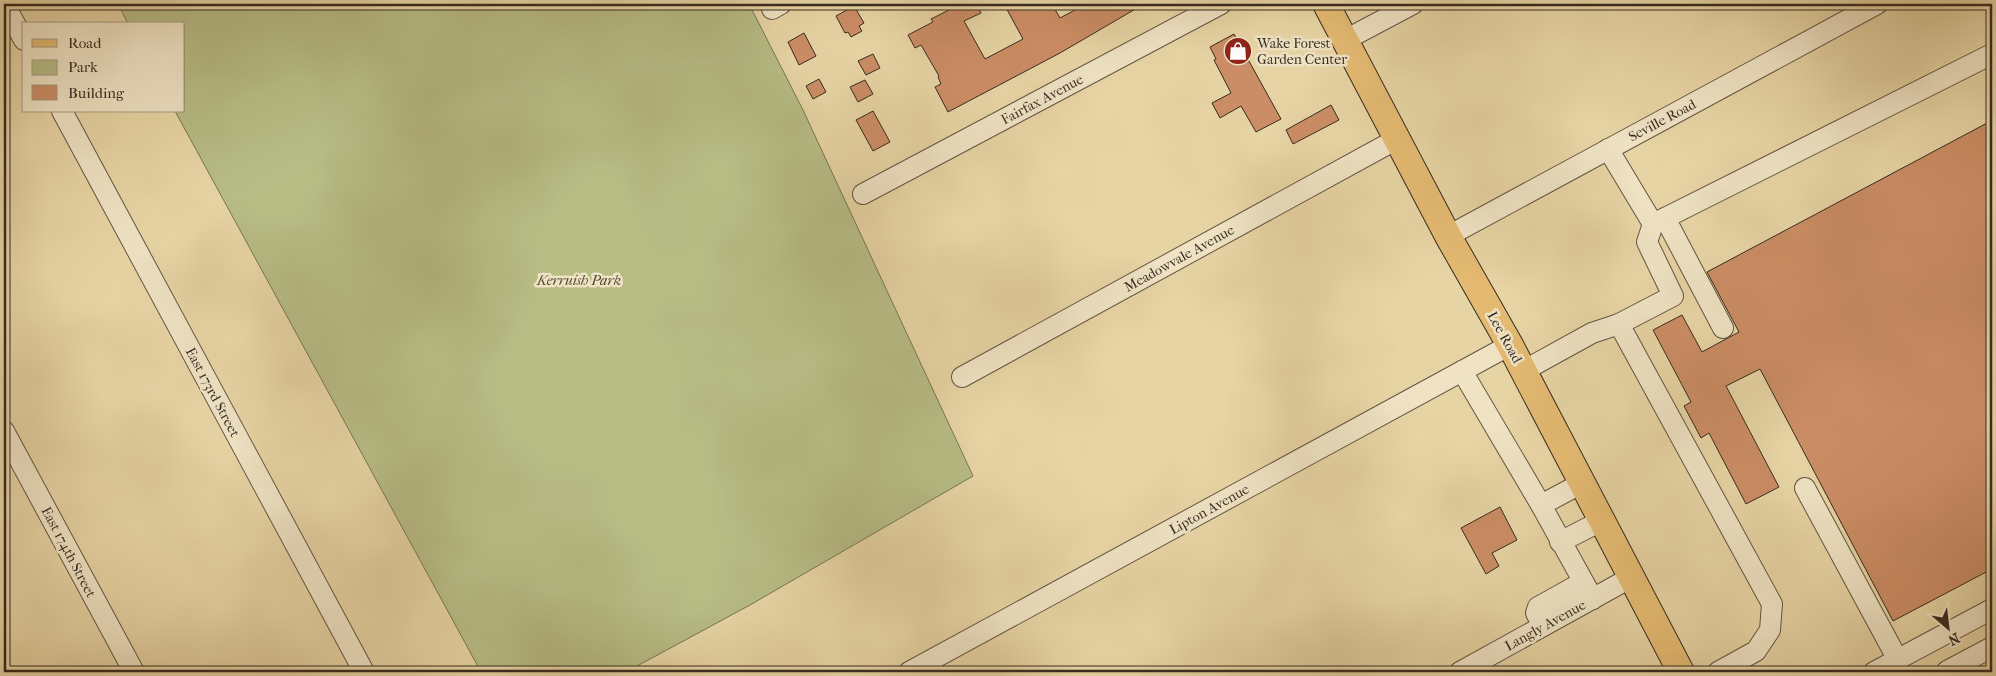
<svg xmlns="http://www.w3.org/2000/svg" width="1996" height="676" viewBox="0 0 1996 676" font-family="'IM FELL French Canon',serif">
  <rect width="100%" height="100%" fill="#e7d4a4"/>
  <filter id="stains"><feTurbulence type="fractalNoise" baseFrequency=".004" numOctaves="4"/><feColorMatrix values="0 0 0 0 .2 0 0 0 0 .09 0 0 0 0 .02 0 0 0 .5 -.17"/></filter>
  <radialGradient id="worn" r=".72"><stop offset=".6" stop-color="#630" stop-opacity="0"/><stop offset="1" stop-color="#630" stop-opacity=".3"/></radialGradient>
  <!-- green -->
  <path fill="#b7bc85" stroke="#777453" d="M118,4H749L803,110L973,476L750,605L626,672H481L175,111H184V24H128Z"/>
  <!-- building -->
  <g fill="#cb8d65" stroke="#372b21">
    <path d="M961,4H976L981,13L964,21L985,59L1023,39L1004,4H1052L1060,18L1086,4H1144L1060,53L948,112L935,87L941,84L938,77L939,76L921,45L915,48L908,35L933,22L931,19Z"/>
    <path d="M854,6L864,23L859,26L862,31L851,37L848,32L845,33L836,16Z"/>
    <path d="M804,33L816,56L799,65L788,42Z"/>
    <path d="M1234,34L1281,119L1256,132L1241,106L1220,118L1212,103L1231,93L1214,60L1216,59L1210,47Z"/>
    <path d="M873,54L880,68L866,75L858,61Z"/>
    <path d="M819,79L826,92L813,99L806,86Z"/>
    <path d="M865,80L873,94L858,102L850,87Z"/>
    <path d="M1331,105L1339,120L1293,144L1286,130Z"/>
    <path d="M873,111L890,142L873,151L856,120Z"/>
    <path d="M1989,122L1992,129V569L1893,621L1760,369L1726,386L1779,487L1746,504L1709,433L1701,438L1684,406L1691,402L1653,330L1682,315L1702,352L1739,332L1707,272Z"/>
    <path d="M1500,507L1517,540L1492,553L1499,566L1486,574L1461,528Z"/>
  </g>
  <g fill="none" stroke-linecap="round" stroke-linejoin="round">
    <defs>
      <g id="minor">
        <path d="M4,4L24,40"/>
        <path d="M772,9L781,4"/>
        <path d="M1345,40L1413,4"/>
        <path d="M62,111L364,672"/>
        <path d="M1608,149L1653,224L1992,54"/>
        <path d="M863,194L1221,4"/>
        <path d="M1665,218L1723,328"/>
        <path d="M1448,236L1877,4"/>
        <path d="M1619,324L1673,296L1647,242L1653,224"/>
        <path d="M1462,371L1541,505"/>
        <path d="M1523,371L1592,333L1619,324L1772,604L1770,630L1756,651L1718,672"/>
        <path d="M962,377L1397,139"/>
        <path d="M4,431L134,672"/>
        <path d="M1582,483L1541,505L1593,599"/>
        <path d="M1805,488L1898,660"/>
        <path d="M1560,542L1601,521"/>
        <path d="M1543,626L1536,613L1538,607L1583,582"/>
        <path d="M1947,671L1992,647"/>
        <path d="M909,672L1510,345"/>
        <path d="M1460,672L1630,578"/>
        <path d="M1874,672L1992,609"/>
      </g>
      <path id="major" d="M1326,4L1448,236L1510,345L1681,672"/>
    </defs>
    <!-- minor casing -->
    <use href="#minor" stroke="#635542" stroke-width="22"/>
    <!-- major casing -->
    <use href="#major" stroke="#372b21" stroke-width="28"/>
    <!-- minor -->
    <use href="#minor" stroke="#efe3c4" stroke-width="20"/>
    <!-- major -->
    <use href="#major" stroke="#e4ba72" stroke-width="26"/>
  </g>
  <!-- icons -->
  <defs>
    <symbol id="shop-disc" viewBox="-11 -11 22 22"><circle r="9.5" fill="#8f2418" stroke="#efe3c4"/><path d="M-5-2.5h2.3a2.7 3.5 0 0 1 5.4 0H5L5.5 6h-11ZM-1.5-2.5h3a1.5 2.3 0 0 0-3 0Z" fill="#fff"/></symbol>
  </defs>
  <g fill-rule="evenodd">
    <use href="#shop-disc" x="1222" y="35" width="32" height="32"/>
  </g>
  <g text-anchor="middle" stroke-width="5" stroke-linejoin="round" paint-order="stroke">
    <!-- poi labels -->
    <g font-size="14" fill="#372b21" stroke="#efe3c4" text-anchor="start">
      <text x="1257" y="48">Wake Forest<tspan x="1257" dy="16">Garden Center</tspan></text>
    </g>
    <!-- street labels -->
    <g font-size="14" fill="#372b21" stroke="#efe3c4">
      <text transform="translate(1042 99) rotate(-28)" y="5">Fairfax Avenue</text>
      <text transform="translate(1662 120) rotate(-28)" y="5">Seville Road</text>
      <text transform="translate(1179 258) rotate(-29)" y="5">Meadowvale Avenue</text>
      <text transform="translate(1505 337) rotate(61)" y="5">Lee Road</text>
      <text transform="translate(213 392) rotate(62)" y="5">East 173rd Street</text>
      <text transform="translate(1209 509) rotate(-29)" y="5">Lipton Avenue</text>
      <text transform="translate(69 552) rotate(62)" y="5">East 174th Street</text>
      <text transform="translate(1545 625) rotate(-29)" y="5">Langly Avenue</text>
    </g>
    <!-- park labels -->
    <g font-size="14" font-style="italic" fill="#514835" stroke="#efe3c4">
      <text x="579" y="285">Kerruish Park</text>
    </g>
  </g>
  <!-- margin -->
  <rect width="1996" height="676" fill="none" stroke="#e7d4a4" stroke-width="20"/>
  <rect x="5" y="5" width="1986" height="666" fill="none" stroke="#372b21" stroke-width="2.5"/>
  <rect x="10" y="10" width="1976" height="656" fill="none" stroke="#372b21"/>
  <!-- legend -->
  <rect x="22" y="22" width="162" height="90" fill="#efe3c4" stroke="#a59983"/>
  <rect x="32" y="39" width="25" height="8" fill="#e4ba72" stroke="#a59983"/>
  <text x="68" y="48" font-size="15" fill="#372b21">Road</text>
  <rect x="32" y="60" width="25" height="15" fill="#b7bc85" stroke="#a59983"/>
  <text x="68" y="72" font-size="15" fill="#372b21">Park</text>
  <rect x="32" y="85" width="25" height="15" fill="#cb8d65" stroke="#a59983"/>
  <text x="68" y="98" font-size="15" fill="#372b21">Building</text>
  <!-- north arrow -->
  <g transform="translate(1948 628) rotate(152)" stroke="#efe3c4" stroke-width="4" paint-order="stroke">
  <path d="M0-4L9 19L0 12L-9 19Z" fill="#372b21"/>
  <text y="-8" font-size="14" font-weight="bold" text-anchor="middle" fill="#372b21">N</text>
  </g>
  <rect width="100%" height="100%" filter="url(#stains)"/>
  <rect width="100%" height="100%" fill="url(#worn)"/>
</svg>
